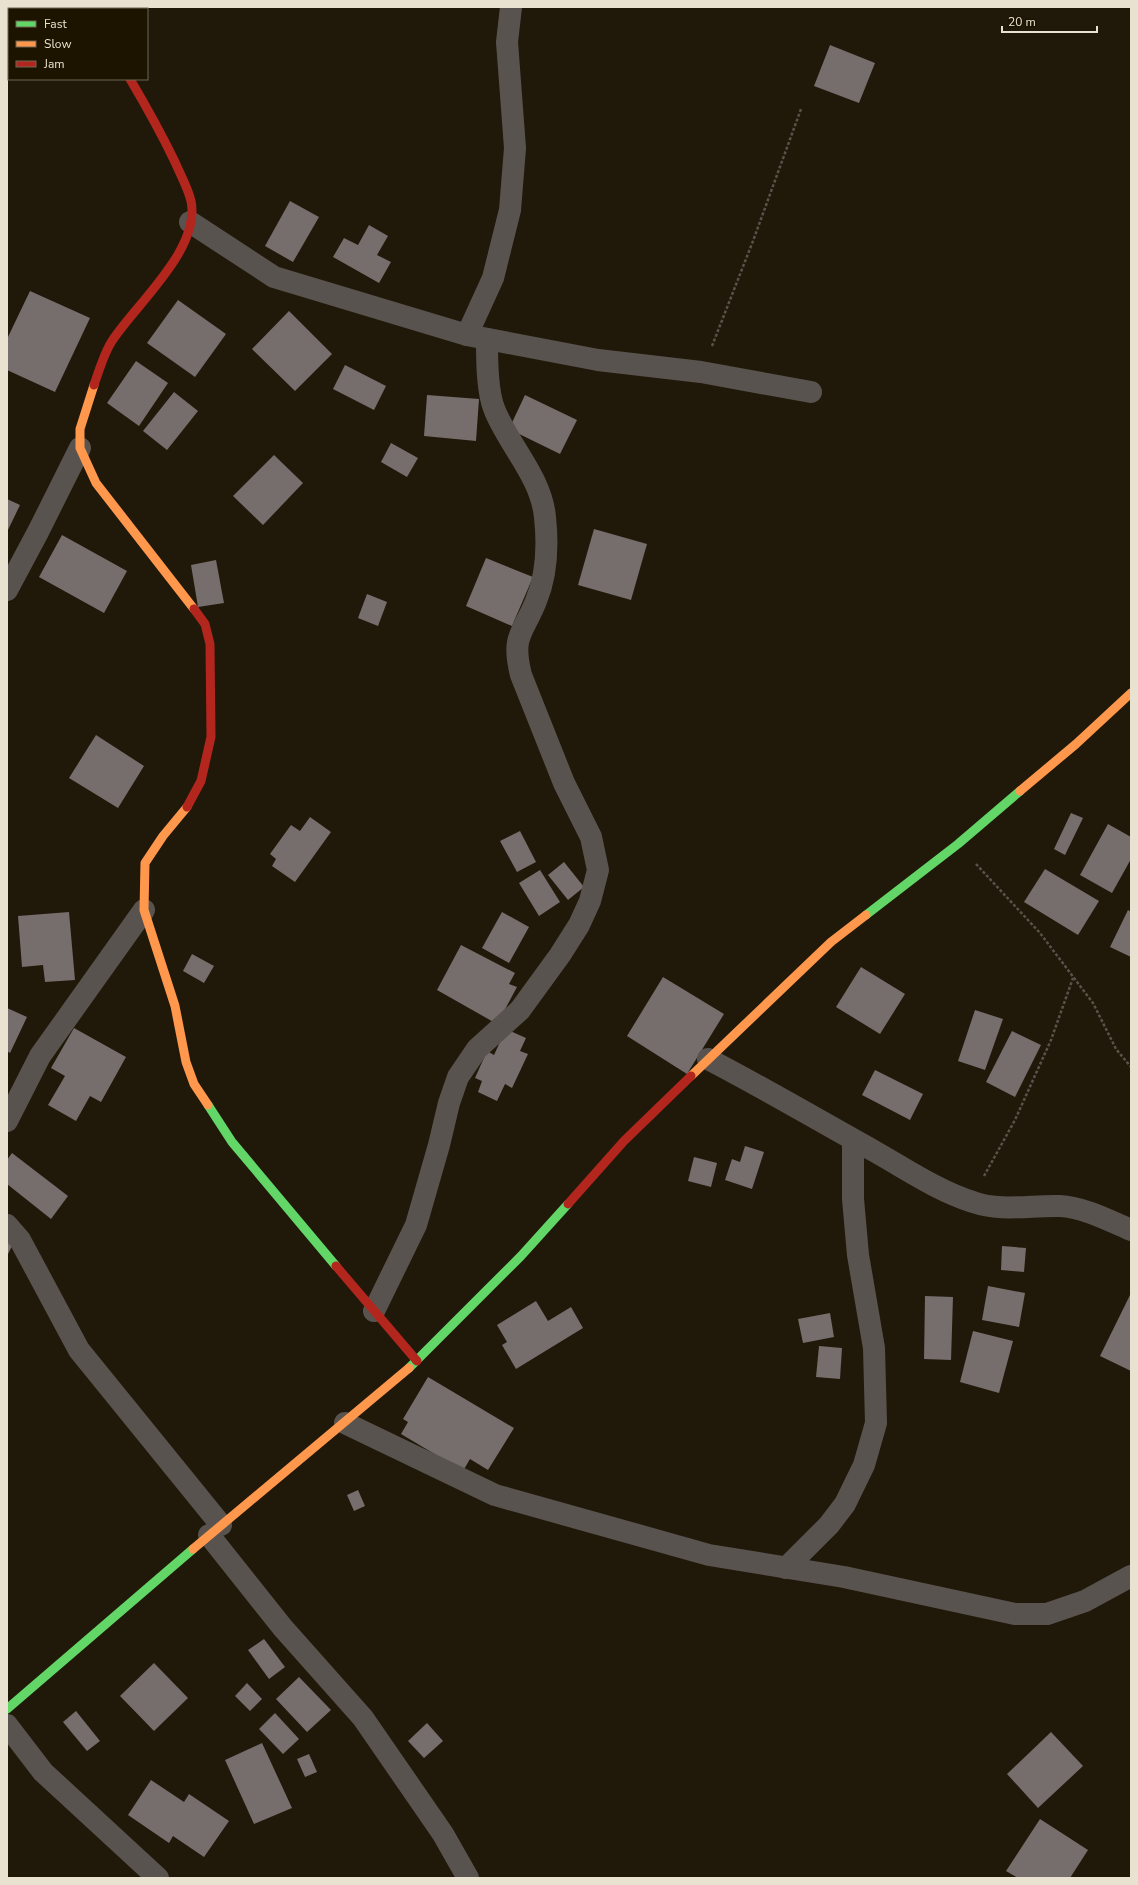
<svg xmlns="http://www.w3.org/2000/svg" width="1138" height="1885" viewBox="0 0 1138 1885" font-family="'Nunito Sans',sans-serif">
  <rect width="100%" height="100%" fill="#201909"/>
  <!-- building -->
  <g fill="#766d6d">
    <path d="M830,45L875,63L859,103L814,86Z"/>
    <path d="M290,201L319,217L293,262L265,246Z"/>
    <path d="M369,225L388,236L377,255L391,262L379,283L333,257L344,238L358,245Z"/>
    <path d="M30,291L90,318L55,392L7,370V339Z"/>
    <path d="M178,300L226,334L195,377L147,343Z"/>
    <path d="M289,311L332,354L295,391L252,349Z"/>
    <path d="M136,361L168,383L139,426L107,403Z"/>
    <path d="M345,365L386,386L374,410L333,389Z"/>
    <path d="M174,392L198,411L167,450L143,431Z"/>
    <path d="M427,395L479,399L476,441L424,436Z"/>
    <path d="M525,395L577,420L560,454L509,429Z"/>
    <path d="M391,443L418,458L407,477L381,462Z"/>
    <path d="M274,455L303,483L263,525L233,496Z"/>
    <path d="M7,499L20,505L7,532Z"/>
    <path d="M594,529L647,544L631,600L578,585Z"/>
    <path d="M62,535L127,571L104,613L39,577Z"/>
    <path d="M486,558L533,577L512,626L466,606Z"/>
    <path d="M216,560L224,603L198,607L191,565Z"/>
    <path d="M367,594L387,602L378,626L358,618Z"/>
    <path d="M96,735L144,766L118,808L69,778Z"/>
    <path d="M1071,813L1083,818L1065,855L1054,849Z"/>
    <path d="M310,817L331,832L295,882L272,866L276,859L270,854L291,825L300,831Z"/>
    <path d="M1108,824L1131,837V859L1112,893L1080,875Z"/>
    <path d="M520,831L536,862L517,872L500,841Z"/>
    <path d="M564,862L584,887L568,900L548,875Z"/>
    <path d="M1045,869L1099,901L1078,935L1024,902Z"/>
    <path d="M540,870L560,902L539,916L519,883Z"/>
    <path d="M1128,910L1131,912V957L1110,947Z"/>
    <path d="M69,912L75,980L45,982L43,965L22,967L18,916Z"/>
    <path d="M502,912L529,927L509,963L482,948Z"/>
    <path d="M461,945L515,973L509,984L517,987L497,1024L437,990Z"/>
    <path d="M192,954L214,966L204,983L183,971Z"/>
    <path d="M861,967L905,994L880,1034L836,1007Z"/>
    <path d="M663,977L724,1014L687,1074L627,1036Z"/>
    <path d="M7,1008L27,1017L10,1053L7,1051Z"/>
    <path d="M975,1010L1003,1019L985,1070L958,1061Z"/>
    <path d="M74,1028L126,1057L101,1102L90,1096L76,1121L48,1105L65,1076L51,1068Z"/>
    <path d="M506,1029L526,1038L520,1051L528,1054L512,1088L505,1084L497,1101L478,1092L482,1081L475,1078L487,1051L494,1055Z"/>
    <path d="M1012,1031L1041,1045L1015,1097L986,1082Z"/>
    <path d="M875,1070L923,1094L910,1120L862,1095Z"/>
    <path d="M745,1146L764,1152L752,1189L725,1180L732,1159L740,1162Z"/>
    <path d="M12,1153L68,1196L51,1219L7,1184V1160Z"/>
    <path d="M694,1157L717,1163L711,1187L688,1181Z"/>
    <path d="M7,1241L13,1244L7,1256Z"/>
    <path d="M1002,1246L1026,1248L1024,1272L1001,1270Z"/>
    <path d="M988,1286L1025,1293L1019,1327L982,1320Z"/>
    <path d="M1131,1293V1371L1100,1356Z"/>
    <path d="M925,1296L953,1297L951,1360L924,1359Z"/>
    <path d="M536,1301L548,1321L571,1307L583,1328L516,1369L502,1345L507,1342L497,1325Z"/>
    <path d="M830,1313L834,1337L803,1343L798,1319Z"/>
    <path d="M973,1331L1013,1341L999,1393L960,1382Z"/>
    <path d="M819,1346L842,1348L840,1379L816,1377Z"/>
    <path d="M428,1377L514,1428L488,1470L470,1459L463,1471L401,1434L408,1422L403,1419Z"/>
    <path d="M358,1490L365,1506L354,1511L347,1495Z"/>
    <path d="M264,1639L285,1667L269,1679L248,1650Z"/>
    <path d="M154,1663L188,1698L154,1731L120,1696Z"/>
    <path d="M299,1677L331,1710L307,1732L276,1699Z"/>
    <path d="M247,1683L262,1699L250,1711L235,1696Z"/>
    <path d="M76,1711L100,1741L87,1751L63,1722Z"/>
    <path d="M275,1713L299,1739L283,1754L259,1729Z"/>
    <path d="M427,1723L443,1741L424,1758L408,1741Z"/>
    <path d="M1051,1732L1083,1766L1038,1808L1007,1774Z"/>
    <path d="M262,1743L292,1808L254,1824L225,1760Z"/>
    <path d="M309,1754L317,1772L305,1777L297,1759Z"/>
    <path d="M151,1780L184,1802L189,1794L229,1821L204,1857L173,1836L169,1843L128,1815Z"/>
    <path d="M1040,1819L1088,1850L1070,1878H1018L1006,1871Z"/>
  </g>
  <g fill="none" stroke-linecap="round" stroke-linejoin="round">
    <!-- path -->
    <g stroke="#58524b" stroke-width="2.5" stroke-dasharray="3 2" stroke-linecap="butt">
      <path d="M712,346L753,241L801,109"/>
      <path d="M976,864L1040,933L1093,1003L1116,1049L1131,1067"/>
      <path d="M984,1176L1015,1120L1051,1040L1073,978"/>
    </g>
    <!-- street -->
    <g stroke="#59534f" stroke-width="22">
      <path d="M67,7L69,9"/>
      <path d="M132,9L133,7"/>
      <path d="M190,222L274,277L467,335L598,360L701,372L811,392"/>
      <path d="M467,335L493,278L510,210L515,148L507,42L511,7"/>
      <path d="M7,590L38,532L80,448"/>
      <path d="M708,1059C764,1088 818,1120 874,1151C906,1169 938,1191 973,1202C1001,1212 1031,1205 1060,1206C1083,1207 1110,1221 1131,1230"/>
      <path d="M7,1121L40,1056L144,910"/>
      <path d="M7,1225L20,1240L79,1350L221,1525"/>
      <path d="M374,1311L416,1225L439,1145L449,1103L458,1077L477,1049L520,1010L560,955L579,925L590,901L598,870L591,837L564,783L521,675C511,635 523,634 536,601C547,575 548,545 545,517C541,477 510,447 495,411C487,393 487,360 487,339"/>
      <path d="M345,1423L495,1495L709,1555L844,1577L1015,1614H1047L1085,1601L1131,1576"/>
      <path d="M209,1535L283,1628L363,1718L443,1834L468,1878"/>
      <path d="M786,1568L829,1525L845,1504L864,1465L876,1423L874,1348L858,1255L853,1199V1140"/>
      <path d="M7,1725L43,1772L158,1878"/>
    </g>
    <!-- fast -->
    <g stroke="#63d668" stroke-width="9">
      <path d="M866,915L958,844L1020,791"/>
      <path d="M208,1105L232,1142L336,1266"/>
      <path d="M409,1368L521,1256L568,1204"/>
      <path d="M7,1709L193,1549"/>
    </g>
    <!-- slow -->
    <g stroke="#ff974d" stroke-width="9">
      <path d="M94,385L80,429V448L96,483L194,609"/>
      <path d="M1020,791L1076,744L1131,693"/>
      <path d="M187,807L163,836L145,863L144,910L175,1006L186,1062L194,1084L208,1105"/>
      <path d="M691,1076L831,942L866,915"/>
      <path d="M193,1549L409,1368"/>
    </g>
    <!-- jam -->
    <g stroke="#b3261e" stroke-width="9">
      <path d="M94,385C99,371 104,353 112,341C136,304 201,249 191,201C188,188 180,174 175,162C161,133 146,106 130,79"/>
      <path d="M187,807L201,781L211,737L210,644L205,624L194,609"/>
      <path d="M568,1204L624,1141L691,1076"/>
      <path d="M336,1266L417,1361"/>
    </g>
  </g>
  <!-- border -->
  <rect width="1138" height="1885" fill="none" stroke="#eae2d1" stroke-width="16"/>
  <!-- legend -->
  <rect x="8" y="8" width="140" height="72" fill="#1d1400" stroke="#6f6654"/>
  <rect x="16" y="21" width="20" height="6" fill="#63d668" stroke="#6f6654"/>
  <text x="44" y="28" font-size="12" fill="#eae2d1">Fast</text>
  <rect x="16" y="41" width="20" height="6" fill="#ff974d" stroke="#6f6654"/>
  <text x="44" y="48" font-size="12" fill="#eae2d1">Slow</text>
  <rect x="16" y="61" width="20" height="6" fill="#b3261e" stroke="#6f6654"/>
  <text x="44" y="68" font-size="12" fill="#eae2d1">Jam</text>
  <!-- scale -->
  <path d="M1002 26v6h95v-6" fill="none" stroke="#eae2d1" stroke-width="2"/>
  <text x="1008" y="26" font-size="12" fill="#eae2d1" stroke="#1d1400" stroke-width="3" paint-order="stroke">20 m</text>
</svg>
